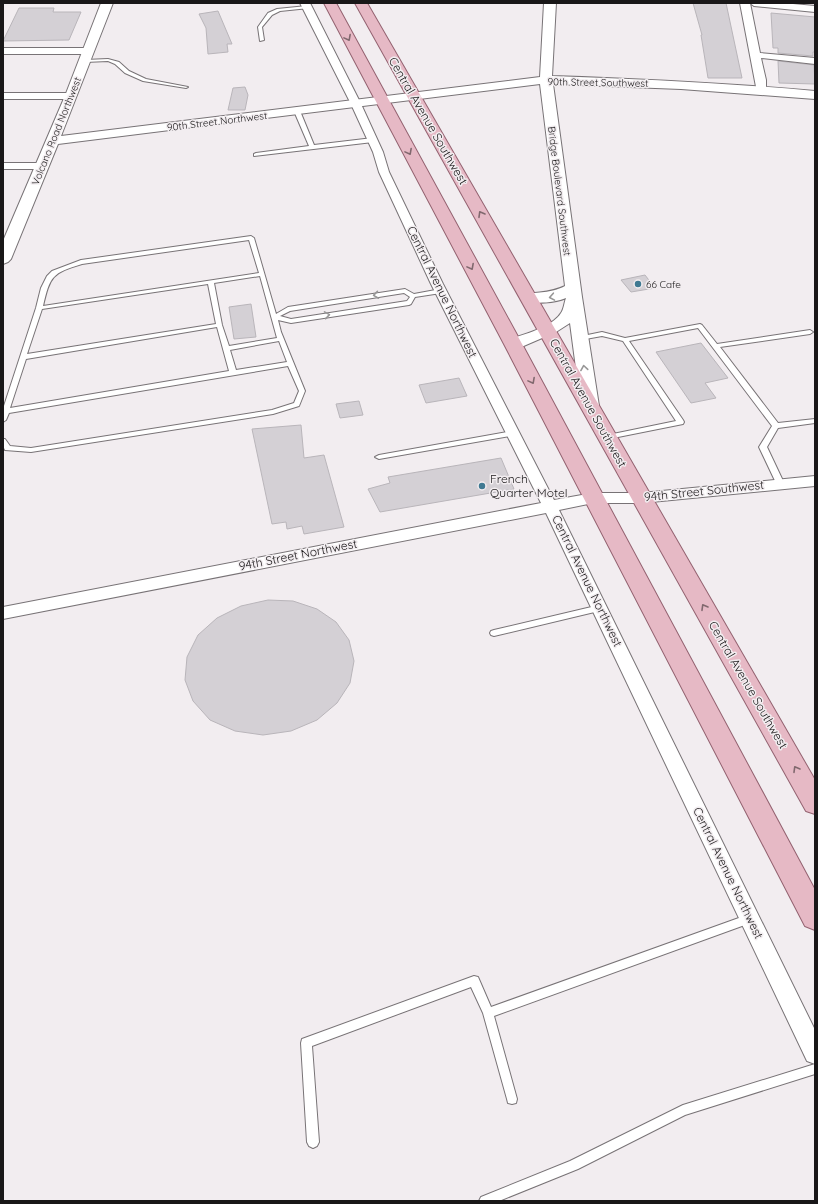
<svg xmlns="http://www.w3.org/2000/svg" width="818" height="1204" viewBox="0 0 818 1204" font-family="Quicksand,sans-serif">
  <rect width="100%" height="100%" fill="#f2edf0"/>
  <!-- building -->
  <g fill="#d4d0d5" stroke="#b9b5ba">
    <path d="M693,3H726L742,78H708L701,35H702Z"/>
    <path d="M19,8H54L53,12H81L69,40L3,41Z"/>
    <path d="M218,11L232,44H227L228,52L208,54L206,28L199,14Z"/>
    <path d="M771,13L815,17V52H813V56L778,53V48H773Z"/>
    <path d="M778,61L814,65L815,84L779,83Z"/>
    <path d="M245,87L248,95L245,110H228L233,88Z"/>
    <path d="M645,275L655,288L631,292L621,280Z"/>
    <path d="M251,304L256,337L234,339L229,307Z"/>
    <path d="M701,343L728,378L705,383L716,398L691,403L656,352Z"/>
    <path d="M459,378L467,396L426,403L419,385Z"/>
    <path d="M359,401L363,415L340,418L336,404Z"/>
    <path d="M301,425L304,458L324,455L344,527L304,534L302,526L287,529L286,522L272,524L252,429Z"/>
    <path d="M501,458L514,489L380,512L368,489L390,483L388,477Z"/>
    <path d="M268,600L293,601L317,609L336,622L349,640L354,661L350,683L337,703L317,720L291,731L263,735L235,731L210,720L193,701L185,680L187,657L198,635L217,618L241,606Z"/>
  </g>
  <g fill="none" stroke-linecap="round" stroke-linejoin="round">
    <defs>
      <g id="service">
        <path d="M307,6H309V8L280,11L272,15L262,27L264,40L260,41L258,27L268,13L277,9Z"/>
        <path d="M108,59L119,62L129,71L146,79L188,87L186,88L143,81L125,73L115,64L108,61L85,62L83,61L85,60Z"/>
        <path d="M297,109L300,111L314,145L373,138L376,140L373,142L254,156V154L256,153L309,146L294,111Z"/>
        <path d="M251,236L254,238L276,314L288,307L405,289L414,294L441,289L444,291L441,293L415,297L411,304L409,305L291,323L278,320L281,332L305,391L299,406L273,414L31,452L5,450L3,446V439H5L10,446L31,448L272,410L294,403L299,391L288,366L9,413L6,420L3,422V409L36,308L41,288L47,276L52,271L81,260ZM249,240L259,273L43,306C50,276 52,273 82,264ZM260,276L277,338L229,346L222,325L214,283ZM208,284L216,324L27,354L42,309ZM404,293L410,297L407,301L291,319L280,316L290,311ZM217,327L229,371L10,408L26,359ZM279,341L287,362L236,370L230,350Z"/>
        <path d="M700,324L702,325L717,344L810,330L813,332L810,334L720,347L778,423L815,419V423L778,428L767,447L784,483L783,485H777L759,447L772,426L698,328L629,341L683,420L684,422L683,424L608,439L604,437L608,435L676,421L623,341L602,336L580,340L578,339V337L602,332L625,338Z"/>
        <path d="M513,431H515L517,433L515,435L379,459L375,457L379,455Z"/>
        <path d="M600,605L603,606L604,608L603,610L494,636L491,635L490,633L491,631L494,630Z"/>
        <path d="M750,914L753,916L755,919L753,922L494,1016L517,1099L516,1103L512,1104L508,1103L507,1099L483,1013L471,987L312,1046L319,1142L317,1146L313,1148L309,1146L307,1142L301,1043L302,1039L474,976L478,977L491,1007Z"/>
        <path d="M815,1064V1074L685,1115L578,1169L499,1201H479L481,1197L570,1161L683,1105Z"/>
      </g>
      <g id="minor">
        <path d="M300,3H310L361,104L383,152L389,172L443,284L554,500L593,493H641L815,476V486L641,503H593L559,510L815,1030V1064L807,1061L546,513L3,619V607L541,503L431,284L379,172L373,152L351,104Z"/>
        <path d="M740,3H782L815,6V12L754,6L750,3L760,53L815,58V64L761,58L766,80V90L761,93L757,92Z"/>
        <path d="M3,48H88L93,51L88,54H3Z"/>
        <path d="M3,93H71L76,96L71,99H3Z"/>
        <path d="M3,163H41L46,166L41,169H3Z"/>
      </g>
      <path id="tertiary" d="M101,3H113L61,136L540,77L544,3H556L552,76C640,79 728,83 815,91V99L681,89L553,84L582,297L599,406L596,410L590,412L584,410L581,406L570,323L556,332L519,348L513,349L507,348L505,344L507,340C522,335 553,327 561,313C564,309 564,303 566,298C555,303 535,304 523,301L521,298L523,295C540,291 549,294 565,286L540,84L58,144L11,259L8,262L3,264V241L65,96Z"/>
      <g id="primary">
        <path d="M324,3H336L522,344L815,890V930L805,926L504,344Z"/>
        <path d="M355,3H367L815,780V814L806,811Z"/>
      </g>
    </defs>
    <!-- service casing -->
    <use href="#service" stroke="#787376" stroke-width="2"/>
    <!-- minor casing -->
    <use href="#minor" stroke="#787376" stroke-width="2"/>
    <!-- tertiary casing -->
    <use href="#tertiary" stroke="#787376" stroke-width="2"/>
    <!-- primary casing -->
    <use href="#primary" stroke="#936270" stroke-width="2"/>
    <!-- service -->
    <use href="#service" fill="#fff" fill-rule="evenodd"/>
    <!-- minor -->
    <use href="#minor" fill="#fff" fill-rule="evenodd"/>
    <!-- tertiary -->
    <use href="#tertiary" fill="#fff" fill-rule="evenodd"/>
    <!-- primary -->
    <use href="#primary" fill="#e6b9c5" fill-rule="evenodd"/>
  </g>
  <!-- one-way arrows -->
  <defs><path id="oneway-chevron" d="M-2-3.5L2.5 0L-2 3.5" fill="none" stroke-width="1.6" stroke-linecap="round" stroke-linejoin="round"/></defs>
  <g stroke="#80686e">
    <use href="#oneway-chevron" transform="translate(348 38) rotate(62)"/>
    <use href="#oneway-chevron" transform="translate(409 152) rotate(62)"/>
    <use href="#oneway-chevron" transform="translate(481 214) rotate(-120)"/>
    <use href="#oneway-chevron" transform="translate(471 267) rotate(62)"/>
    <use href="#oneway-chevron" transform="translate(532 381) rotate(62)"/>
    <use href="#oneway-chevron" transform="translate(704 607) rotate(-120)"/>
    <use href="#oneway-chevron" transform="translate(796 769) rotate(-120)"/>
  </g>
  <g stroke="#989797">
    <use href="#oneway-chevron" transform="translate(376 295) rotate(172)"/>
    <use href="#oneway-chevron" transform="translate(552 297) rotate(170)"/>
    <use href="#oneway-chevron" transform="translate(327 315) rotate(-9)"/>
    <use href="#oneway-chevron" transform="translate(584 368) rotate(-99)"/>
  </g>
  <!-- markers -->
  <g fill="#3f7992" stroke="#f2edf0" stroke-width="1.5">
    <circle cx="638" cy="284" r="4"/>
    <circle cx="482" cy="486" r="4"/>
  </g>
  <g text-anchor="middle" stroke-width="3" stroke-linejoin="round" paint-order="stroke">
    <!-- far-street labels -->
    <g font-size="10" fill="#191718" stroke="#f2edf0">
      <text transform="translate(598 82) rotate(1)" y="4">90th Street Southwest</text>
      <text transform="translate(217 121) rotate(-7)" y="4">90th Street Northwest</text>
      <text transform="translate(56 131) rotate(-68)" y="4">Volcano Road Northwest</text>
      <text transform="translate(560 191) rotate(83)" y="4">Bridge Boulevard Southwest</text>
    </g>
    <!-- far-poi labels -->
    <g font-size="10" fill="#191718" stroke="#f2edf0" text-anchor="start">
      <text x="646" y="288">66 Cafe</text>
    </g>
    <!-- street labels -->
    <g font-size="12" fill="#191718" stroke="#f2edf0">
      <text transform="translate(428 121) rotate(60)" y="4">Central Avenue Southwest</text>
      <text transform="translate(442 292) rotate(64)" y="4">Central Avenue Northwest</text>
      <text transform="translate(588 403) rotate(61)" y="4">Central Avenue Southwest</text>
      <text transform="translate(704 491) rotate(-6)" y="4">94th Street Southwest</text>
      <text transform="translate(298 555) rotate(-11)" y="4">94th Street Northwest</text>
      <text transform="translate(587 581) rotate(64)" y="4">Central Avenue Northwest</text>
      <text transform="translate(748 685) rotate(60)" y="4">Central Avenue Southwest</text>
      <text transform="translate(728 873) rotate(64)" y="4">Central Avenue Northwest</text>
    </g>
    <!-- poi labels -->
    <g font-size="12" fill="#191718" stroke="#f2edf0" text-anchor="start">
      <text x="490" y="483">French<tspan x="490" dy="14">Quarter Motel</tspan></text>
    </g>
  </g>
  <!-- border -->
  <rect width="818" height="1204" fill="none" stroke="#191718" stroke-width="8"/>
</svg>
